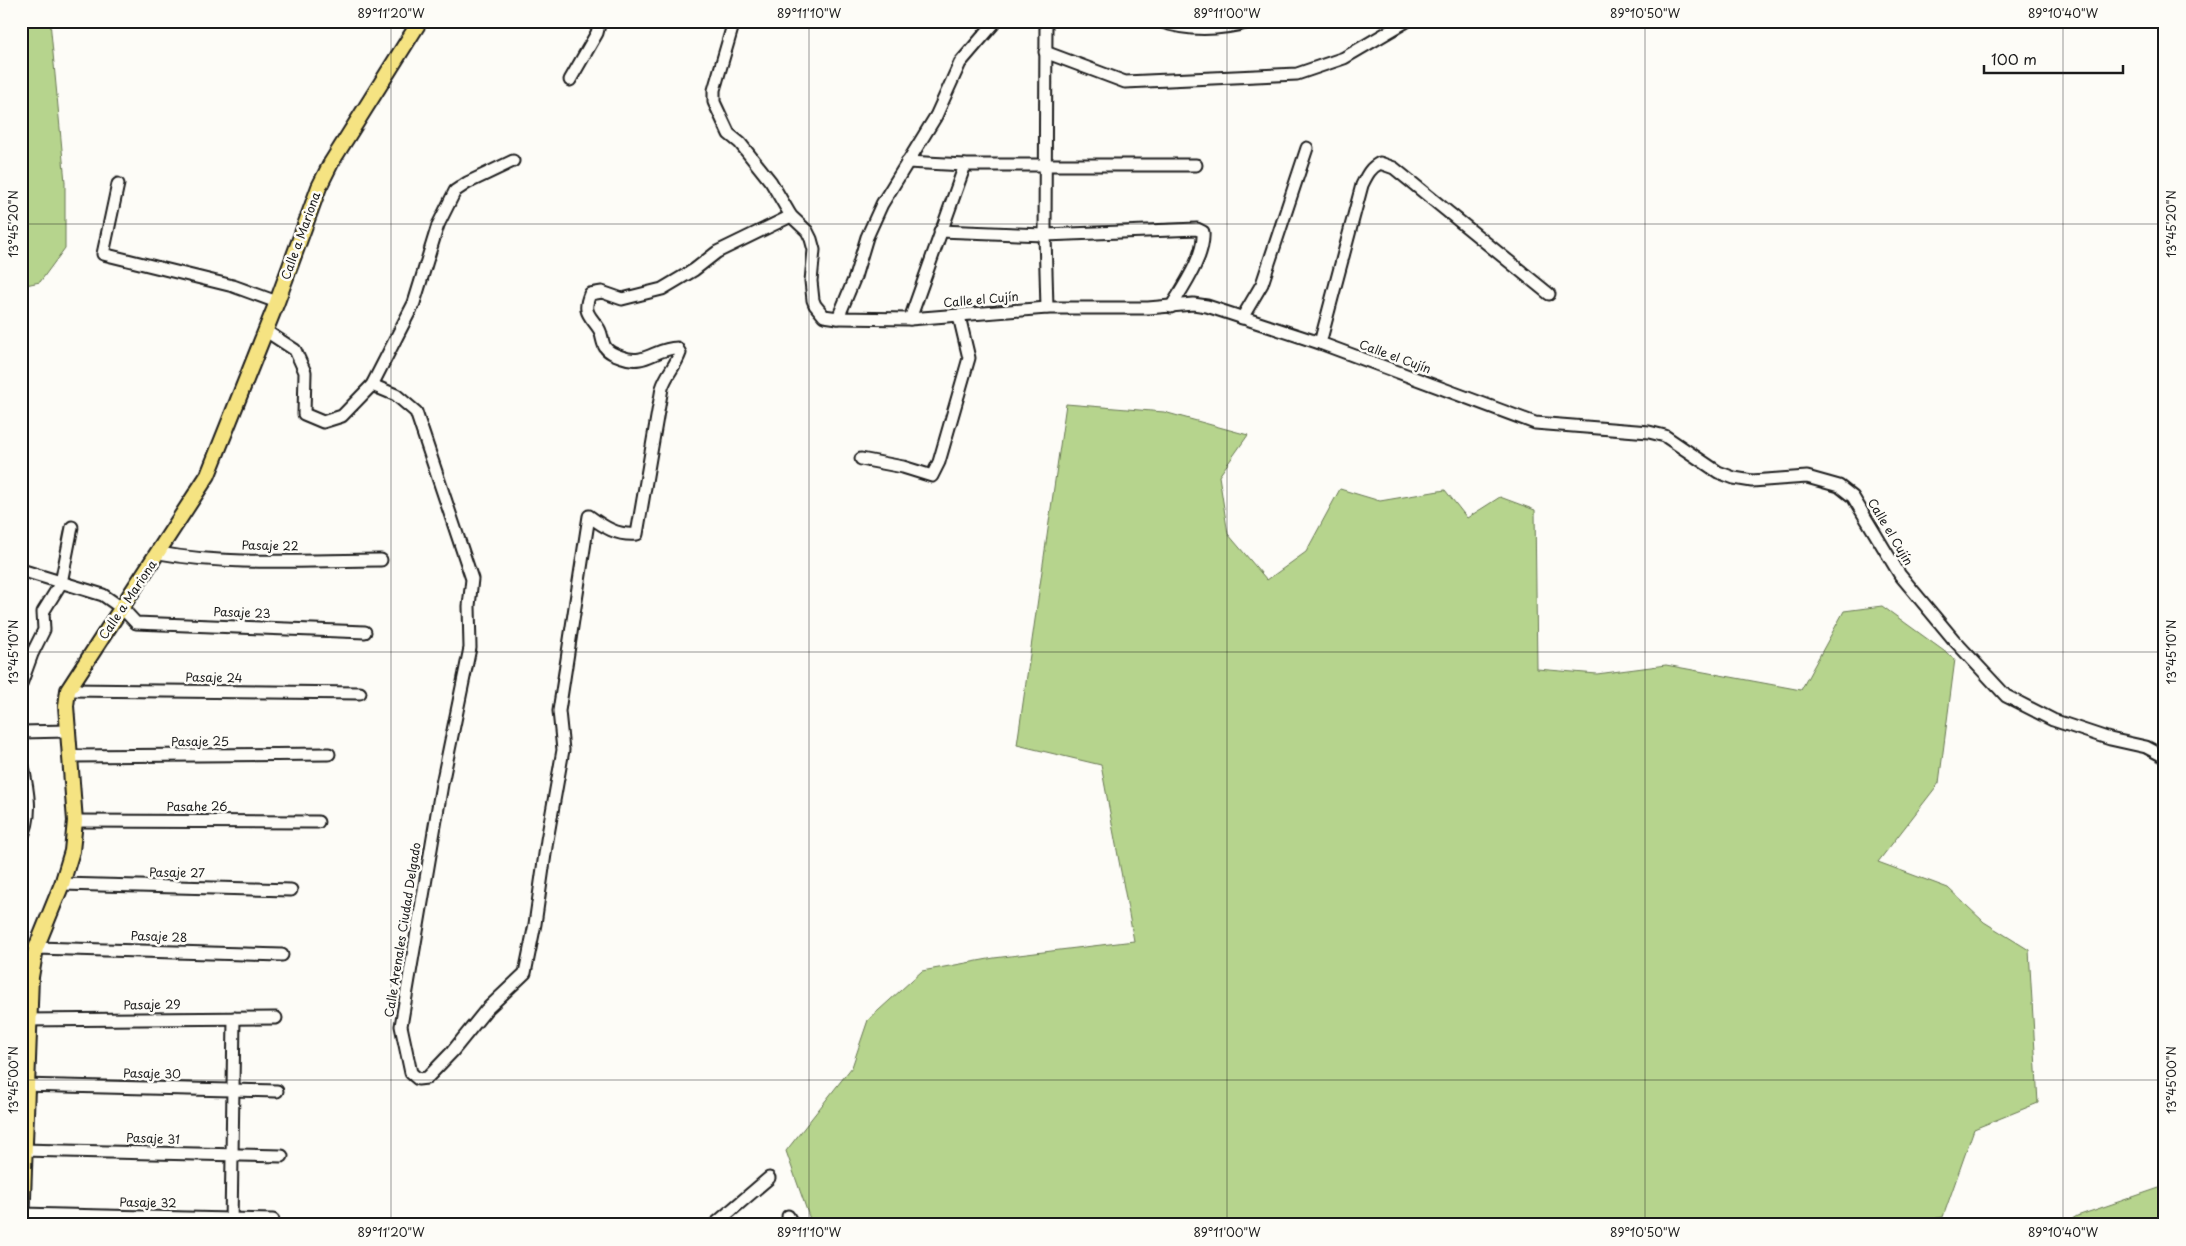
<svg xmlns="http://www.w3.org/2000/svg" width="2186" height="1246" viewBox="0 0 2186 1246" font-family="'Playpen Sans',sans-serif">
  <rect width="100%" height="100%" fill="#fdfcf7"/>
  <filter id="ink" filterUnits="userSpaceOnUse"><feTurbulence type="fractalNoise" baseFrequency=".02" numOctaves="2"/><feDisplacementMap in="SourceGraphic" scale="10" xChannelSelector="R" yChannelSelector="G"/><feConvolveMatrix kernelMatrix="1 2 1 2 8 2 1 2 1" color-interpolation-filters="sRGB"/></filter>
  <g filter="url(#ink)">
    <!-- green -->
    <g fill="#b6d48d" stroke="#697854">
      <path d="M21,21H50L65,182V248L40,282L21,286Z"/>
      <path d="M1066,404L1164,412L1248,435L1219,476L1228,534L1267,580L1306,552L1340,489L1380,501L1445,490L1467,518L1500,497L1535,510L1537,669L1597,674L1666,665L1801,690L1844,611L1882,606L1955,659L1939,783L1878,862L1948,888L1984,922L2029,950L2038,1103L1974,1129L1943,1217L1889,1225H812L786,1151L852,1067L868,1020L922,971L994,958L1134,941L1101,765L1017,745Z"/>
      <path d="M2165,1186V1225H2062L2077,1216Z"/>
    </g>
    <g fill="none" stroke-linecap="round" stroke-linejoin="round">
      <defs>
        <g id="minor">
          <path d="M735,21L733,25L714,90V102L729,134L740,143L771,182L791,216L807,231L811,239L814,250L811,281L813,300L815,305L824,316L838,318L910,319L1047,308H1148L1193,304L1207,306L1320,343L1535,423L1649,432L1665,436L1718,472L1734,478L1752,481L1807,477L1839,486L1853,497L1900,575L1954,640L2006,696L2053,720L2110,739L2146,747L2165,757"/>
          <path d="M1046,21L1045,235L1047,308"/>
          <path d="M1159,21C1190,32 1222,30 1253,21"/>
          <path d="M1045,52L1125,82L1297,74L1344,58L1407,21"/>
          <path d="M570,80L597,33L600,21"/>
          <path d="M907,162L965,165H1196"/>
          <path d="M118,184L103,254L233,286L277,302"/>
          <path d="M940,231L1045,235L1197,229L1203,232C1205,256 1183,287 1171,307"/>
          <path d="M838,318L855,277L867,237L882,204L936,116L960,63L996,21"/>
          <path d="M1242,318L1262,284L1307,148"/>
          <path d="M910,319L965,165"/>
          <path d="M266,331L295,350L305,372L304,414L323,422L342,416L372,385L414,303L438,225L455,191L467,183L513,161"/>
          <path d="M1320,343L1362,185C1367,175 1370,168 1380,163L1394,168L1549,294"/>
          <path d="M372,385L396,395L416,412L472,579L469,606L470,648L442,784L401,1026L411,1073L418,1079L427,1078L452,1052L486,1010L525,973L535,924L547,840L563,750L559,711L589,516C604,527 617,536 637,534L662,388C667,373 675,367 680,353L677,348C655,348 645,366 622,357C616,355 609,353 605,347C602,342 602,334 599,329C590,315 582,313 590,294L602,292L622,299L662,289L694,270L717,252L791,216"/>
          <path d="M861,459L903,467L932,476L939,462L969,358L959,316"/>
          <path d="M159,553C229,566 310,560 381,560"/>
          <path d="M21,570L103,595L123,609L136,623L365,632"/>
          <path d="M21,684L32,654L44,630L43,612L61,583L72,527"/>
          <path d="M68,690L360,693"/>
          <path d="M21,732L68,731"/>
          <path d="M71,756L329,754"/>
          <path d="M21,757C26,782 35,815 21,839"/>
          <path d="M75,821L318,822"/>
          <path d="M62,884L291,890"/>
          <path d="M36,948L282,955"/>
          <path d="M21,1020L276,1018"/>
          <path d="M21,1085L277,1091"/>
          <path d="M21,1150L282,1156"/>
          <path d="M21,1214L273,1220"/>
          <path d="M788,1216L793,1225"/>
          <path d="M231,1225L234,1018"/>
          <path d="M714,1225L769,1178"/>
        </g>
        <path id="major" d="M22,1225L31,977L36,948L62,884L72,851L75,821L66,706L68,690L208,475L277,302L319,187L331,163L420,21"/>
      </defs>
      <!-- minor casing -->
      <use href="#minor" stroke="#1c1c1c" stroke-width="15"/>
      <!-- major casing -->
      <use href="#major" stroke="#1c1c1c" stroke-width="18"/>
      <!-- minor -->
      <use href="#minor" stroke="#fdfcf7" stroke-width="11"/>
      <!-- major -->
      <use href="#major" stroke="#f5e382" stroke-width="14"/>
    </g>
  </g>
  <!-- ticks -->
  <path fill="none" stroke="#1c1c1c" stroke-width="1" stroke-opacity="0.45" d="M391,21V1225M809,21V1225M1227,21V1225M1645,21V1225M2063,21V1225M21,224H2165M21,652H2165M21,1080H2165"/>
  <g text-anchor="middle" stroke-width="5" stroke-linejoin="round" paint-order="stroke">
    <!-- street labels -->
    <g font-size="12" fill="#1c1c1c" stroke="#fdfcf7">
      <text transform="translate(301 236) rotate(-70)" y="4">Calle a Mariona</text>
      <text transform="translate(981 300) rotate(-5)" y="4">Calle el Cujín</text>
      <text transform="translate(1395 357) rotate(20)" y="4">Calle el Cujín</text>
      <text transform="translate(1890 532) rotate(59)" y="4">Calle el Cujín</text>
      <text transform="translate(270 546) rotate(1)" y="4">Pasaje 22</text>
      <text transform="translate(128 600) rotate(-56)" y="4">Calle a Mariona</text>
      <text transform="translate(242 613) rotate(2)" y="4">Pasaje 23</text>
      <text transform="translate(214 678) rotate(1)" y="4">Pasaje 24</text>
      <text x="200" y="746">Pasaje 25</text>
      <text x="197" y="811">Pasahe 26</text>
      <text transform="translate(177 873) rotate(1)" y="4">Pasaje 27</text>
      <text transform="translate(403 930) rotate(-81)" y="4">Calle Arenales Ciudad Delgado</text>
      <text transform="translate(159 937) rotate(2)" y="4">Pasaje 28</text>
      <text transform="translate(152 1005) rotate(-1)" y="4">Pasaje 29</text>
      <text transform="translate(152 1074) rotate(1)" y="4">Pasaje 30</text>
      <text transform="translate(153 1139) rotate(2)" y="4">Pasaje 31</text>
      <text transform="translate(148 1203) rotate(1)" y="4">Pasaje 32</text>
    </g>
  </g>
  <!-- margin -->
  <rect width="2186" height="1246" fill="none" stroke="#fdfcf7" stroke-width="55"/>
  <!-- scale -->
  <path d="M1984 65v8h139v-8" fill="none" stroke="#1c1c1c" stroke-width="2.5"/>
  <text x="1991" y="65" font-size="15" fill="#1c1c1c" stroke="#fdfcf7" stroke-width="4" paint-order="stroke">100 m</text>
  <rect x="28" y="28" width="2130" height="1190" fill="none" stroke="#1c1c1c" stroke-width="2"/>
  <g font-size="12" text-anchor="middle" fill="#1c1c1c">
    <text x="391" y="18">89°11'20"W</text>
    <text x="809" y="18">89°11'10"W</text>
    <text x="1227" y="18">89°11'00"W</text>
    <text x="1645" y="18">89°10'50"W</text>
    <text x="2063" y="18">89°10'40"W</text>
    <text transform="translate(14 224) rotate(-90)" y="4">13°45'20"N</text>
    <text transform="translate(2172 224) rotate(-90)" y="4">13°45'20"N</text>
    <text transform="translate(14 652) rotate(-90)" y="4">13°45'10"N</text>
    <text transform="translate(2172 652) rotate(-90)" y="4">13°45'10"N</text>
    <text transform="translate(14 1080) rotate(-90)" y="4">13°45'00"N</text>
    <text transform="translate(2172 1080) rotate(-90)" y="4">13°45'00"N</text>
    <text x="391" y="1237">89°11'20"W</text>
    <text x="809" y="1237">89°11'10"W</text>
    <text x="1227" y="1237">89°11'00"W</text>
    <text x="1645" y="1237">89°10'50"W</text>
    <text x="2063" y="1237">89°10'40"W</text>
  </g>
</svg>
